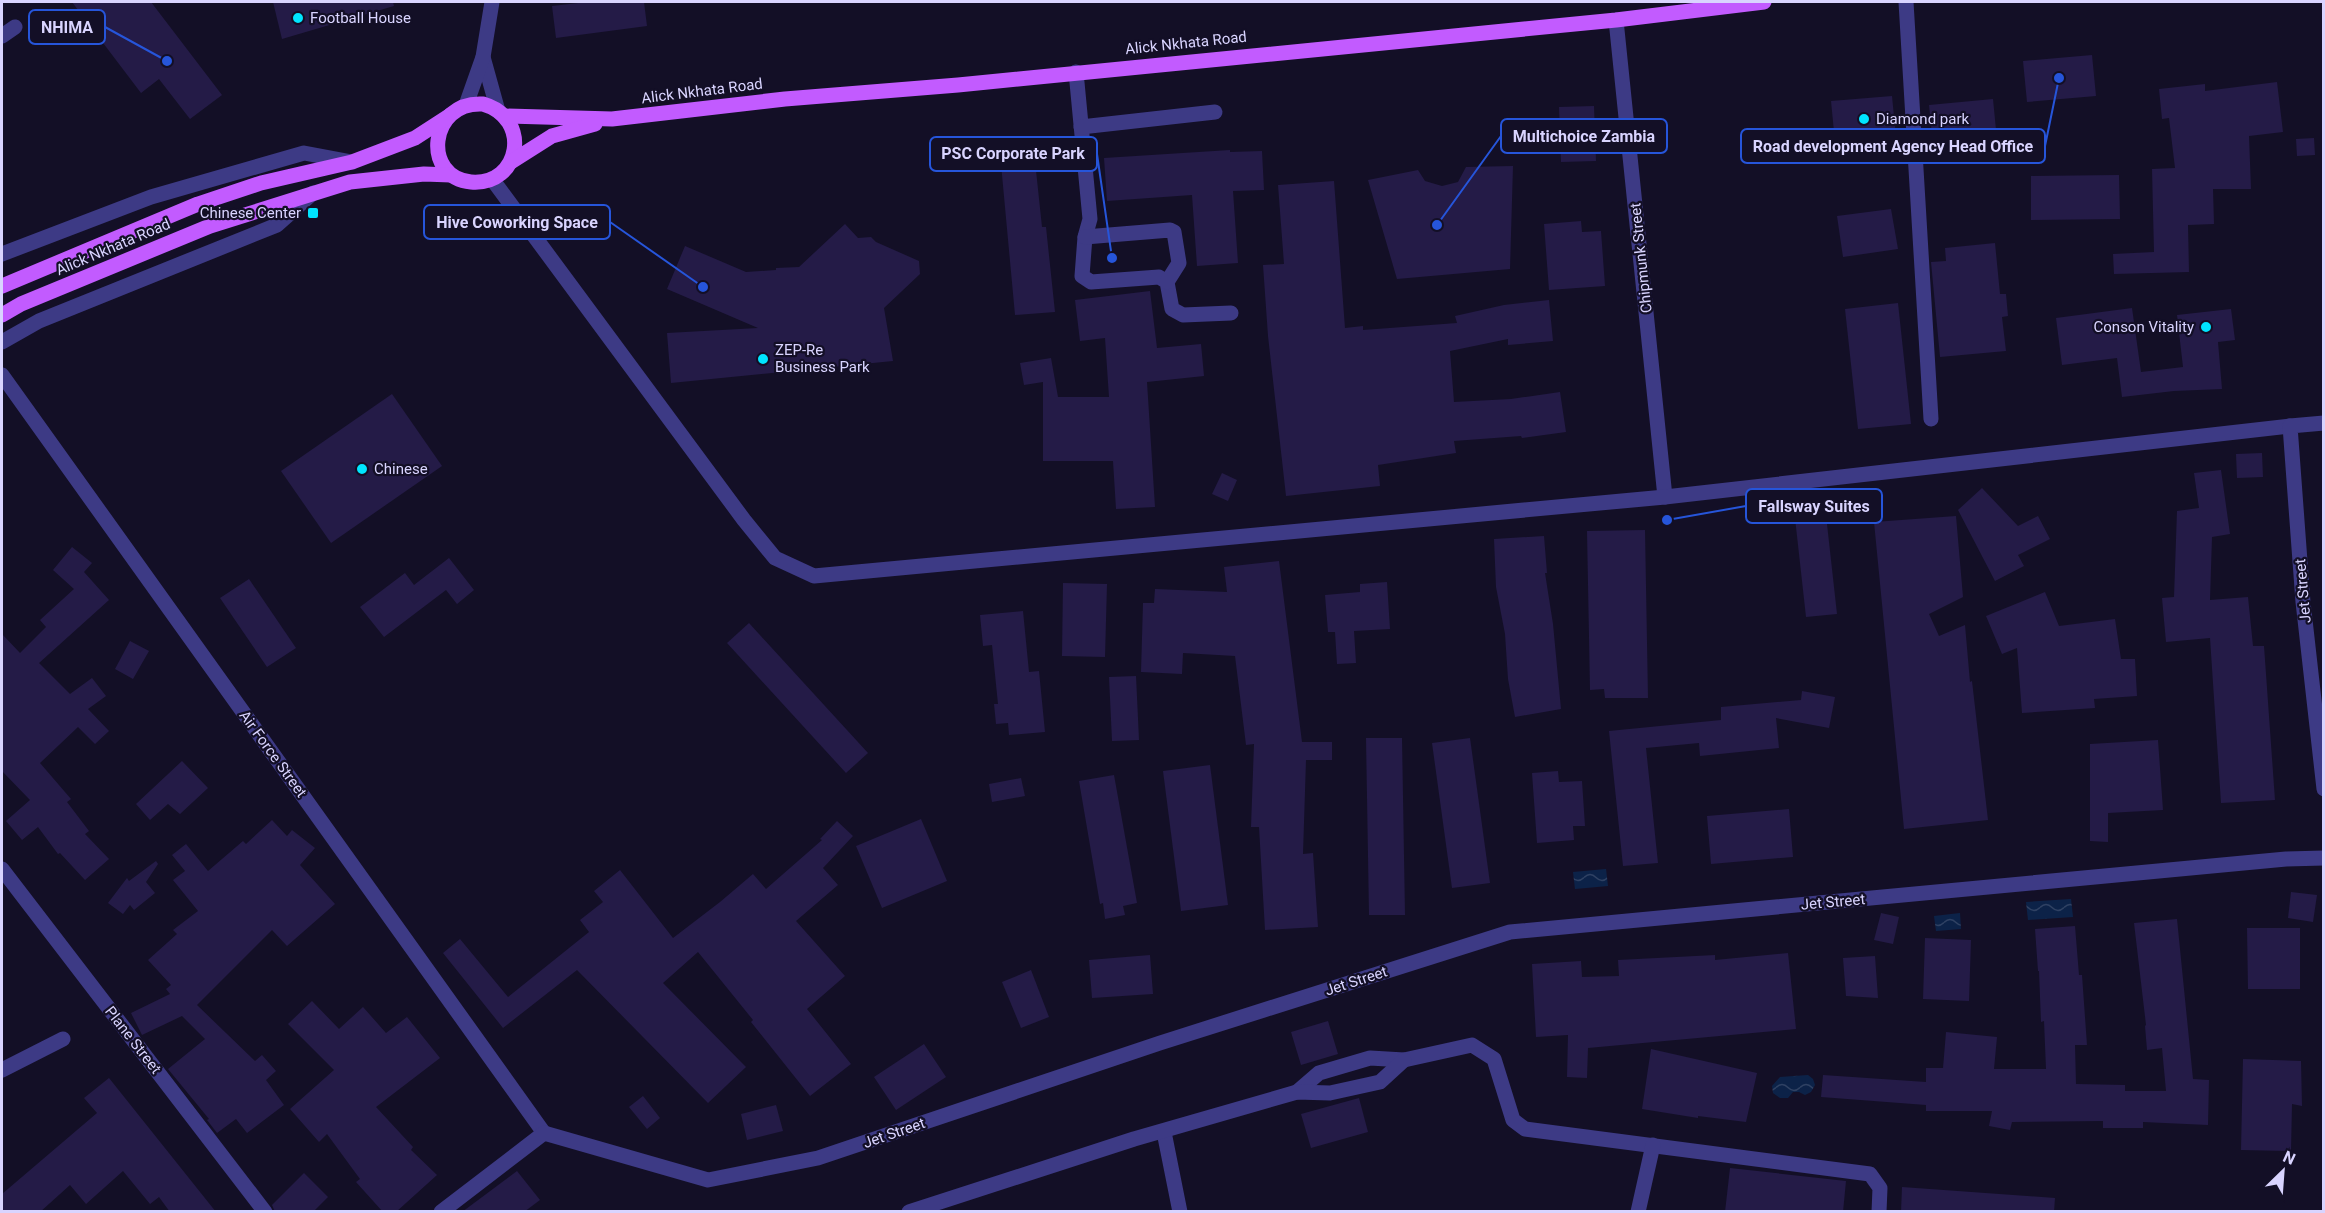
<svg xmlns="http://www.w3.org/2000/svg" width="2325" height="1213" viewBox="0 0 2325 1213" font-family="Roboto,sans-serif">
  <defs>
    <pattern id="water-waves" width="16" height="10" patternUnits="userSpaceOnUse" patternTransform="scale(1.5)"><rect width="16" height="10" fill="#0c2248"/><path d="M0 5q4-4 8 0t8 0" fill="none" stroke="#2f4163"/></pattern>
  </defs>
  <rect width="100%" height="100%" fill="#130f26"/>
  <!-- water -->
  <g fill="url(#water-waves)">
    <path d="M1606,869L1608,886L1575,889L1573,872Z"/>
    <path d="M2071,899L2073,917L2028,920L2026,902Z"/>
    <path d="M1960,913L1961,929L1936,931L1934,916Z"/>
    <path d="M1808,1075L1813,1079L1815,1085L1811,1092L1805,1095L1799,1092H1793L1788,1098H1780L1773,1093L1772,1086L1780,1077Z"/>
  </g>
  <!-- building -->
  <g fill="#241b47">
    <path d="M72,2H151L222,95L190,119L159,79L141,93Z"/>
    <path d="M273,2H393L394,6L282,39Z"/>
    <path d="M587,2H644L647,26L556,38L552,6Z"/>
    <path d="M2092,55L2096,96L2027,102L2023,61Z"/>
    <path d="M2277,82L2283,132L2249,136L2251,189H2213L2214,224L2188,225L2189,272L2114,274L2113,254L2154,252L2152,169L2175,168L2169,118L2162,119L2159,89L2205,84V91Z"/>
    <path d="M1892,96L1896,137L1835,142L1831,101Z"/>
    <path d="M1993,99L1997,140L1933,146L1929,105Z"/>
    <path d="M1594,106L1596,161L1561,162L1559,107Z"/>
    <path d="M2314,138L2315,155L2297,156L2296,139Z"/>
    <path d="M1230,150V152L1262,151L1264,190L1233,191L1238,263L1197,266L1192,195L1107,201L1104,158Z"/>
    <path d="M1035,161L1042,227H1046L1055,312L1015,315L1001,164Z"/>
    <path d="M1513,166L1510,269L1397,279L1368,180L1418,170L1425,181L1442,186L1458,182L1466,167Z"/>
    <path d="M2119,175L2120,219L2031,220V176Z"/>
    <path d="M1334,181L1345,328L1363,326V330L1457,323L1455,316L1504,305L1549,300L1553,341L1508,345V339L1450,351L1454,402L1511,399L1560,392L1566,432L1522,438L1521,436L1454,441L1456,453L1378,465L1380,486L1286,496L1268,336L1263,265L1284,264L1278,185Z"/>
    <path d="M1891,209L1898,249L1843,257L1837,216Z"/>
    <path d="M1581,221L1582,232L1601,231L1605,286L1549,290L1544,224Z"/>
    <path d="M845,224L858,238L871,237L876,242L919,261L920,274L884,308L893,361L671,383L667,333L758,328L667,289L685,246L746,272L776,270V268L799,267Z"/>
    <path d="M1995,243L2000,294H2006L2008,316L2002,317L2006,351L1940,357L1931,262L1946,261L1945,248Z"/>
    <path d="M1150,291L1157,348L1201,344L1204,376L1147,382L1155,507L1116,509L1113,461H1043V382L1024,385L1020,363L1051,358L1058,397H1109L1105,338L1080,341L1075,300Z"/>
    <path d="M1898,303L1911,424L1858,429L1845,309Z"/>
    <path d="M2132,308L2141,372L2183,367L2177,315L2231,309L2235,340L2218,342L2222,389L2174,391L2122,397L2117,358L2062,365L2056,318Z"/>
    <path d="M392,394L442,466L331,543L281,471Z"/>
    <path d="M2262,453L2263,477L2237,478L2236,454Z"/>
    <path d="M2221,470L2230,534L2212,537L2210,600L2248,597L2253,646H2264L2275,800L2221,803L2210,638L2166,642L2162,598L2174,597L2177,511L2199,508L2194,473Z"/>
    <path d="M1222,473L1237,480L1228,501L1212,494Z"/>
    <path d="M1982,488L2018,526L2038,516L2050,539L2018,555L2024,566L1995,581L1958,510Z"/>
    <path d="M1826,515L1837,614L1806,617L1795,518Z"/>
    <path d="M1956,516L1963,597L1929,614L1939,636L1965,625L1970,682L1972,681L1988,820L1904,829L1874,522Z"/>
    <path d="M1645,530L1648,698H1605L1604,689L1590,690L1587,531Z"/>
    <path d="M1544,536L1547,573H1545L1553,624L1561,709L1515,717L1508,679L1505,634L1496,587L1494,539Z"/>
    <path d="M72,547L92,563L84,572L109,600L39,663L70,694L92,678L106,696L88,709L109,731L95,744L78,727L40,763L71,799L67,802L89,831L85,834L109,859L85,880L60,853L58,854L38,827L22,840L6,821L30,800L2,771V634L20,653L46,627L40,620L74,589L53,570Z"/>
    <path d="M449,558L474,590L457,604L446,590L384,637L360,607L405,573L414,585Z"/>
    <path d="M1279,561L1302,742H1332V760H1306L1303,854L1313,853L1318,927L1265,930L1259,827H1251L1254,744L1246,745L1235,656L1183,653L1182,674L1141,672L1143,603H1154L1155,589L1227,592L1224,567Z"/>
    <path d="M249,579L296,648L267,667L220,598Z"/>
    <path d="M1387,582L1390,629L1354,631L1356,663L1337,664L1335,632H1328L1325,595L1360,592V584Z"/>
    <path d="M1063,583L1107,584L1105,657L1062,656Z"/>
    <path d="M2045,592L2059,626L2115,619L2121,659H2135L2137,696L2094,699L2095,708L2022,713L2017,648L2002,654L1986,616Z"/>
    <path d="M1023,611L1029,672L1039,671L1045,732L1009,735L1008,723L996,724L994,704H998L992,645L983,646L980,615Z"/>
    <path d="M749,623L868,753L846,773L727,643Z"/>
    <path d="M130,641L149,651L133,679L115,669Z"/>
    <path d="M1136,676L1139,740L1112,741L1109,677Z"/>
    <path d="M1802,691L1835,697L1829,728L1776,718L1779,748L1700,756L1699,743L1646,748L1658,863L1623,866L1609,731L1721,720V707L1801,700Z"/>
    <path d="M1366,738H1402L1405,915H1369Z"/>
    <path d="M1470,738L1490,883L1452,888L1432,743Z"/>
    <path d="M2158,740L2163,810L2108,813V842L2090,841V744Z"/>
    <path d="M182,761L208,788L180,814L168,804L150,820L136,804Z"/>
    <path d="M1210,765L1228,905L1181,911L1163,771Z"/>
    <path d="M1558,771L1559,782L1582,781L1585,826H1573L1574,840L1537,843L1532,773Z"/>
    <path d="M1114,775L1137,903L1123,906L1125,915L1105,919L1103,903L1100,904L1079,781Z"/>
    <path d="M1021,778L1025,796L992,802L989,784Z"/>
    <path d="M1789,809L1793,857L1711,864L1707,816Z"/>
    <path d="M921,819L947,881L882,908L856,846Z"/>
    <path d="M272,820L287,836L292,830L315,848L300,865L335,904L287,946L272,930L197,1005L255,1061L262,1055L276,1071L266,1080L284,1105L247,1133L236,1119L217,1133L207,1120L209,1119L168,1069L205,1039L182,1016L142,1035L131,1013L170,994L166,989L171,985L148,960L177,934L173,930L198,911L173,880L185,871L172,855L186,844L208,871L243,841L246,844Z"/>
    <path d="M837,821L853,836L823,868L838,885L796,921L845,976L807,1009L851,1064L810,1096L751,1022L753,1020L698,952L663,983L746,1067L708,1103L577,970L503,1028L443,953L460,939L508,997L589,932L580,920L603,902L594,891L620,870L673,938L720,902L753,874L766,889L822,840L820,839Z"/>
    <path d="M156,861L158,864L146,882L155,893L134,910L130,905L123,914L108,903L127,878L129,881Z"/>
    <path d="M2291,892L2317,895L2313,922L2288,918Z"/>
    <path d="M1881,913L1899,917L1893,944L1874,940Z"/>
    <path d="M2177,919L2193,1079L2209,1080L2208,1125L2143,1122V1128H2103V1121L2012,1122L2010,1130L1989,1126L1992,1111H1926V1105L1821,1097L1823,1075L1926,1082V1068H1943L1946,1032L1997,1037L1994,1069H2046L2044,1021L2041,1022L2039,971H2038L2035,929L2075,926L2079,975H2082L2087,1045H2075L2076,1084L2125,1085V1091H2166L2162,1048L2147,1050L2145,1026L2146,1025L2134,923Z"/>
    <path d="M2247,928H2300V989H2248Z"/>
    <path d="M1925,938L1971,940L1969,1001L1923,999Z"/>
    <path d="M1788,953L1796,1029L1588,1048L1587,1078L1567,1077L1568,1035L1536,1037L1532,964L1581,961L1582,977L1619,976L1618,960L1715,955V960Z"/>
    <path d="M1150,955L1153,994L1092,998L1089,960Z"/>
    <path d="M1875,956L1878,998L1846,996L1843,958Z"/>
    <path d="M1031,970L1049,1017L1021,1028L1002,982Z"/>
    <path d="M312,1001L339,1029L363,1007L386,1033L407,1017L440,1058L376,1107L413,1147L411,1150L437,1175L396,1212H383L356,1182L360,1179L327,1134L319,1142L290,1109L334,1070L288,1024Z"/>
    <path d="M1328,1021L1338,1054L1301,1065L1291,1032Z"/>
    <path d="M924,1044L946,1077L896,1110L874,1077Z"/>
    <path d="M1651,1049L1757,1073L1746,1122L1698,1116V1118L1642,1109Z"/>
    <path d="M2243,1059L2301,1061L2302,1106L2292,1104L2291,1151L2241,1150Z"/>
    <path d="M109,1078L216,1212H170L159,1197L150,1204L123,1171L86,1204L70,1185L40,1212H2V1194L97,1113L84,1098Z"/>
    <path d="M643,1096L660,1118L647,1129L629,1107Z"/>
    <path d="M1359,1098L1368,1132L1311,1148L1301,1114Z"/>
    <path d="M776,1105L783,1131L747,1140L741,1114Z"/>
    <path d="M1730,1168L1846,1181L1843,1212H1725Z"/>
    <path d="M517,1171L540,1200L524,1212H462Z"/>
    <path d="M304,1173L328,1197L313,1212H275L272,1205Z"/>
    <path d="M1902,1187L2055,1198L2054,1212H1901Z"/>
  </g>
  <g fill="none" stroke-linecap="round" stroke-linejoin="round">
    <!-- minor -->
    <g stroke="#3d3a85" stroke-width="15">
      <path d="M1906,2L1931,419"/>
      <path d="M1616,20L1665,497"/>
      <path d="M2,36L15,27"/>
      <path d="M483,57L498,111"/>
      <path d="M1076,72L1090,219L1085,237L1082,276L1091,282L1159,277L1167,282L1172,309L1183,315L1231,313"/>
      <path d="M466,105L483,57L492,2"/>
      <path d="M1081,127L1215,112"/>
      <path d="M492,179L744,520L775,558L814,576L1665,497L2290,426"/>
      <path d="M1085,237L1170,230L1174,232L1179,263L1167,282"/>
      <path d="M2,254L151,197L304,153L352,162"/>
      <path d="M2,342L39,321L277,225L313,193"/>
      <path d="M2,375L544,1133"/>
      <path d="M2324,423L2290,426L2303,602L2324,789"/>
      <path d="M2,869L265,1212"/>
      <path d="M2,1070L63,1039"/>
      <path d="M1297,1092L1319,1073L1370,1058L1404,1060L1472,1045L1494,1059L1513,1120L1525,1129L1870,1174L1880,1188L1879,1212"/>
      <path d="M1164,1132L1180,1212"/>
      <path d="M441,1212L544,1133L708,1180L818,1158L1160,1043L1510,932L2286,859L2324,858"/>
      <path d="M909,1212L1134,1139L1297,1092L1330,1093L1380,1082L1404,1060"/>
      <path d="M1638,1212L1653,1145"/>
    </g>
    <!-- major -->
    <g stroke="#c25bff" stroke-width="15">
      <path d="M483,104C532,118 521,186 471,182C422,178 428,101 483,104Z"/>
      <path d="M504,116L612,119L785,99L958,85L1616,20L1764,2"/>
      <path d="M511,162L552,136L595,124"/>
      <path d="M2,286L198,204L261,183L352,162L415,138L449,116"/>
      <path d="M2,315L21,304L210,226L350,182L424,174L451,175"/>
    </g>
  </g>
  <!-- markers -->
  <g fill="#00e5ff" stroke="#130f26" stroke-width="2">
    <circle cx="298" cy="18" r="6"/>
    <circle cx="1864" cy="119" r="6"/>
    <rect x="307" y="207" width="12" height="12" rx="3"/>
    <circle cx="2206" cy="327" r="6"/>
    <circle cx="763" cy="359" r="6"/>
    <circle cx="362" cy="469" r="6"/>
  </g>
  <g text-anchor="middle" stroke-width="4.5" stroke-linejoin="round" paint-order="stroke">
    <!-- poi labels -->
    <g font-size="15" fill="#d9d4ff" stroke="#130f26" text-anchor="start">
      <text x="310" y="23">Football House</text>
      <text x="1876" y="124">Diamond park</text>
      <text x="301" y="218" text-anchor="end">Chinese Center</text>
      <text x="2194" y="332" text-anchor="end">Conson Vitality</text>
      <text x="775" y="355">ZEP-Re<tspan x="775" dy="17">Business Park</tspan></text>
      <text x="374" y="474">Chinese</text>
    </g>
    <!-- street labels -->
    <g font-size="15" fill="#d9d4ff" stroke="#130f26">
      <text transform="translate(1186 43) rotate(-6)" y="5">Alick Nkhata Road</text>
      <text transform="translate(702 91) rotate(-7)" y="5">Alick Nkhata Road</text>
      <text transform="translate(113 247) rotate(-23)" y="5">Alick Nkhata Road</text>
      <text transform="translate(1641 258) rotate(-96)" y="5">Chipmunk Street</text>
      <text transform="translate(2303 591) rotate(-95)" y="5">Jet Street</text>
      <text transform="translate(273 754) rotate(54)" y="5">Air Force Street</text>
      <text transform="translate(1833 902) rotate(-5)" y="5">Jet Street</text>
      <text transform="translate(1356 981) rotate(-18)" y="5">Jet Street</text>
      <text transform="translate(133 1040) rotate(52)" y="5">Plane Street</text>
      <text transform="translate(894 1133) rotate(-19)" y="5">Jet Street</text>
    </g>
  </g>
  <!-- callouts -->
  <path fill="none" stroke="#2655da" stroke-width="2" d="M167 61L105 27M1437 225L1501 136M2059 78L2045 146M1112 258L1097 154M703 287L610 222M1667 520L1746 506"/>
  <g fill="#2655da" stroke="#130f26" stroke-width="2">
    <circle cx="167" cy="61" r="6"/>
    <circle cx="1437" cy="225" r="6"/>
    <circle cx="2059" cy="78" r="6"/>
    <circle cx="1112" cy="258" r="6"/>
    <circle cx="703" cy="287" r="6"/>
    <circle cx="1667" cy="520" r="6"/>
  </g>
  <g fill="#130f26" stroke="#2655da" stroke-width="2">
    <rect x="29" y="10" width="76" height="34" rx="6"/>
    <rect x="1501" y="119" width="166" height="34" rx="6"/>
    <rect x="1741" y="129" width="304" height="34" rx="6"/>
    <rect x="930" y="137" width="167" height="34" rx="6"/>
    <rect x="424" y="205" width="186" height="34" rx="6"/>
    <rect x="1746" y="489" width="136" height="34" rx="6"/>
  </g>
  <g font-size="16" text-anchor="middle" font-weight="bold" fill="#d9d4ff">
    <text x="67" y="33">NHIMA</text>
    <text x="1584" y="142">Multichoice Zambia</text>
    <text x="1893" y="152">Road development Agency Head Office</text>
    <text x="1013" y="159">PSC Corporate Park</text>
    <text x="517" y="228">Hive Coworking Space</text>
    <text x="1814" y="512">Fallsway Suites</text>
  </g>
  <!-- border -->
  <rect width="2325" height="1213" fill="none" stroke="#d9d4ff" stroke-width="6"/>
  <!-- north arrow -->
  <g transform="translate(2283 1171) rotate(25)" stroke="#130f26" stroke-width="4.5" paint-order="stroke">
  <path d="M0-4.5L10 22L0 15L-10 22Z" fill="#d9d4ff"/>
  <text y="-9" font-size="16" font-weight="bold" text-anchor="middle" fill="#d9d4ff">N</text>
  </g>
</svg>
